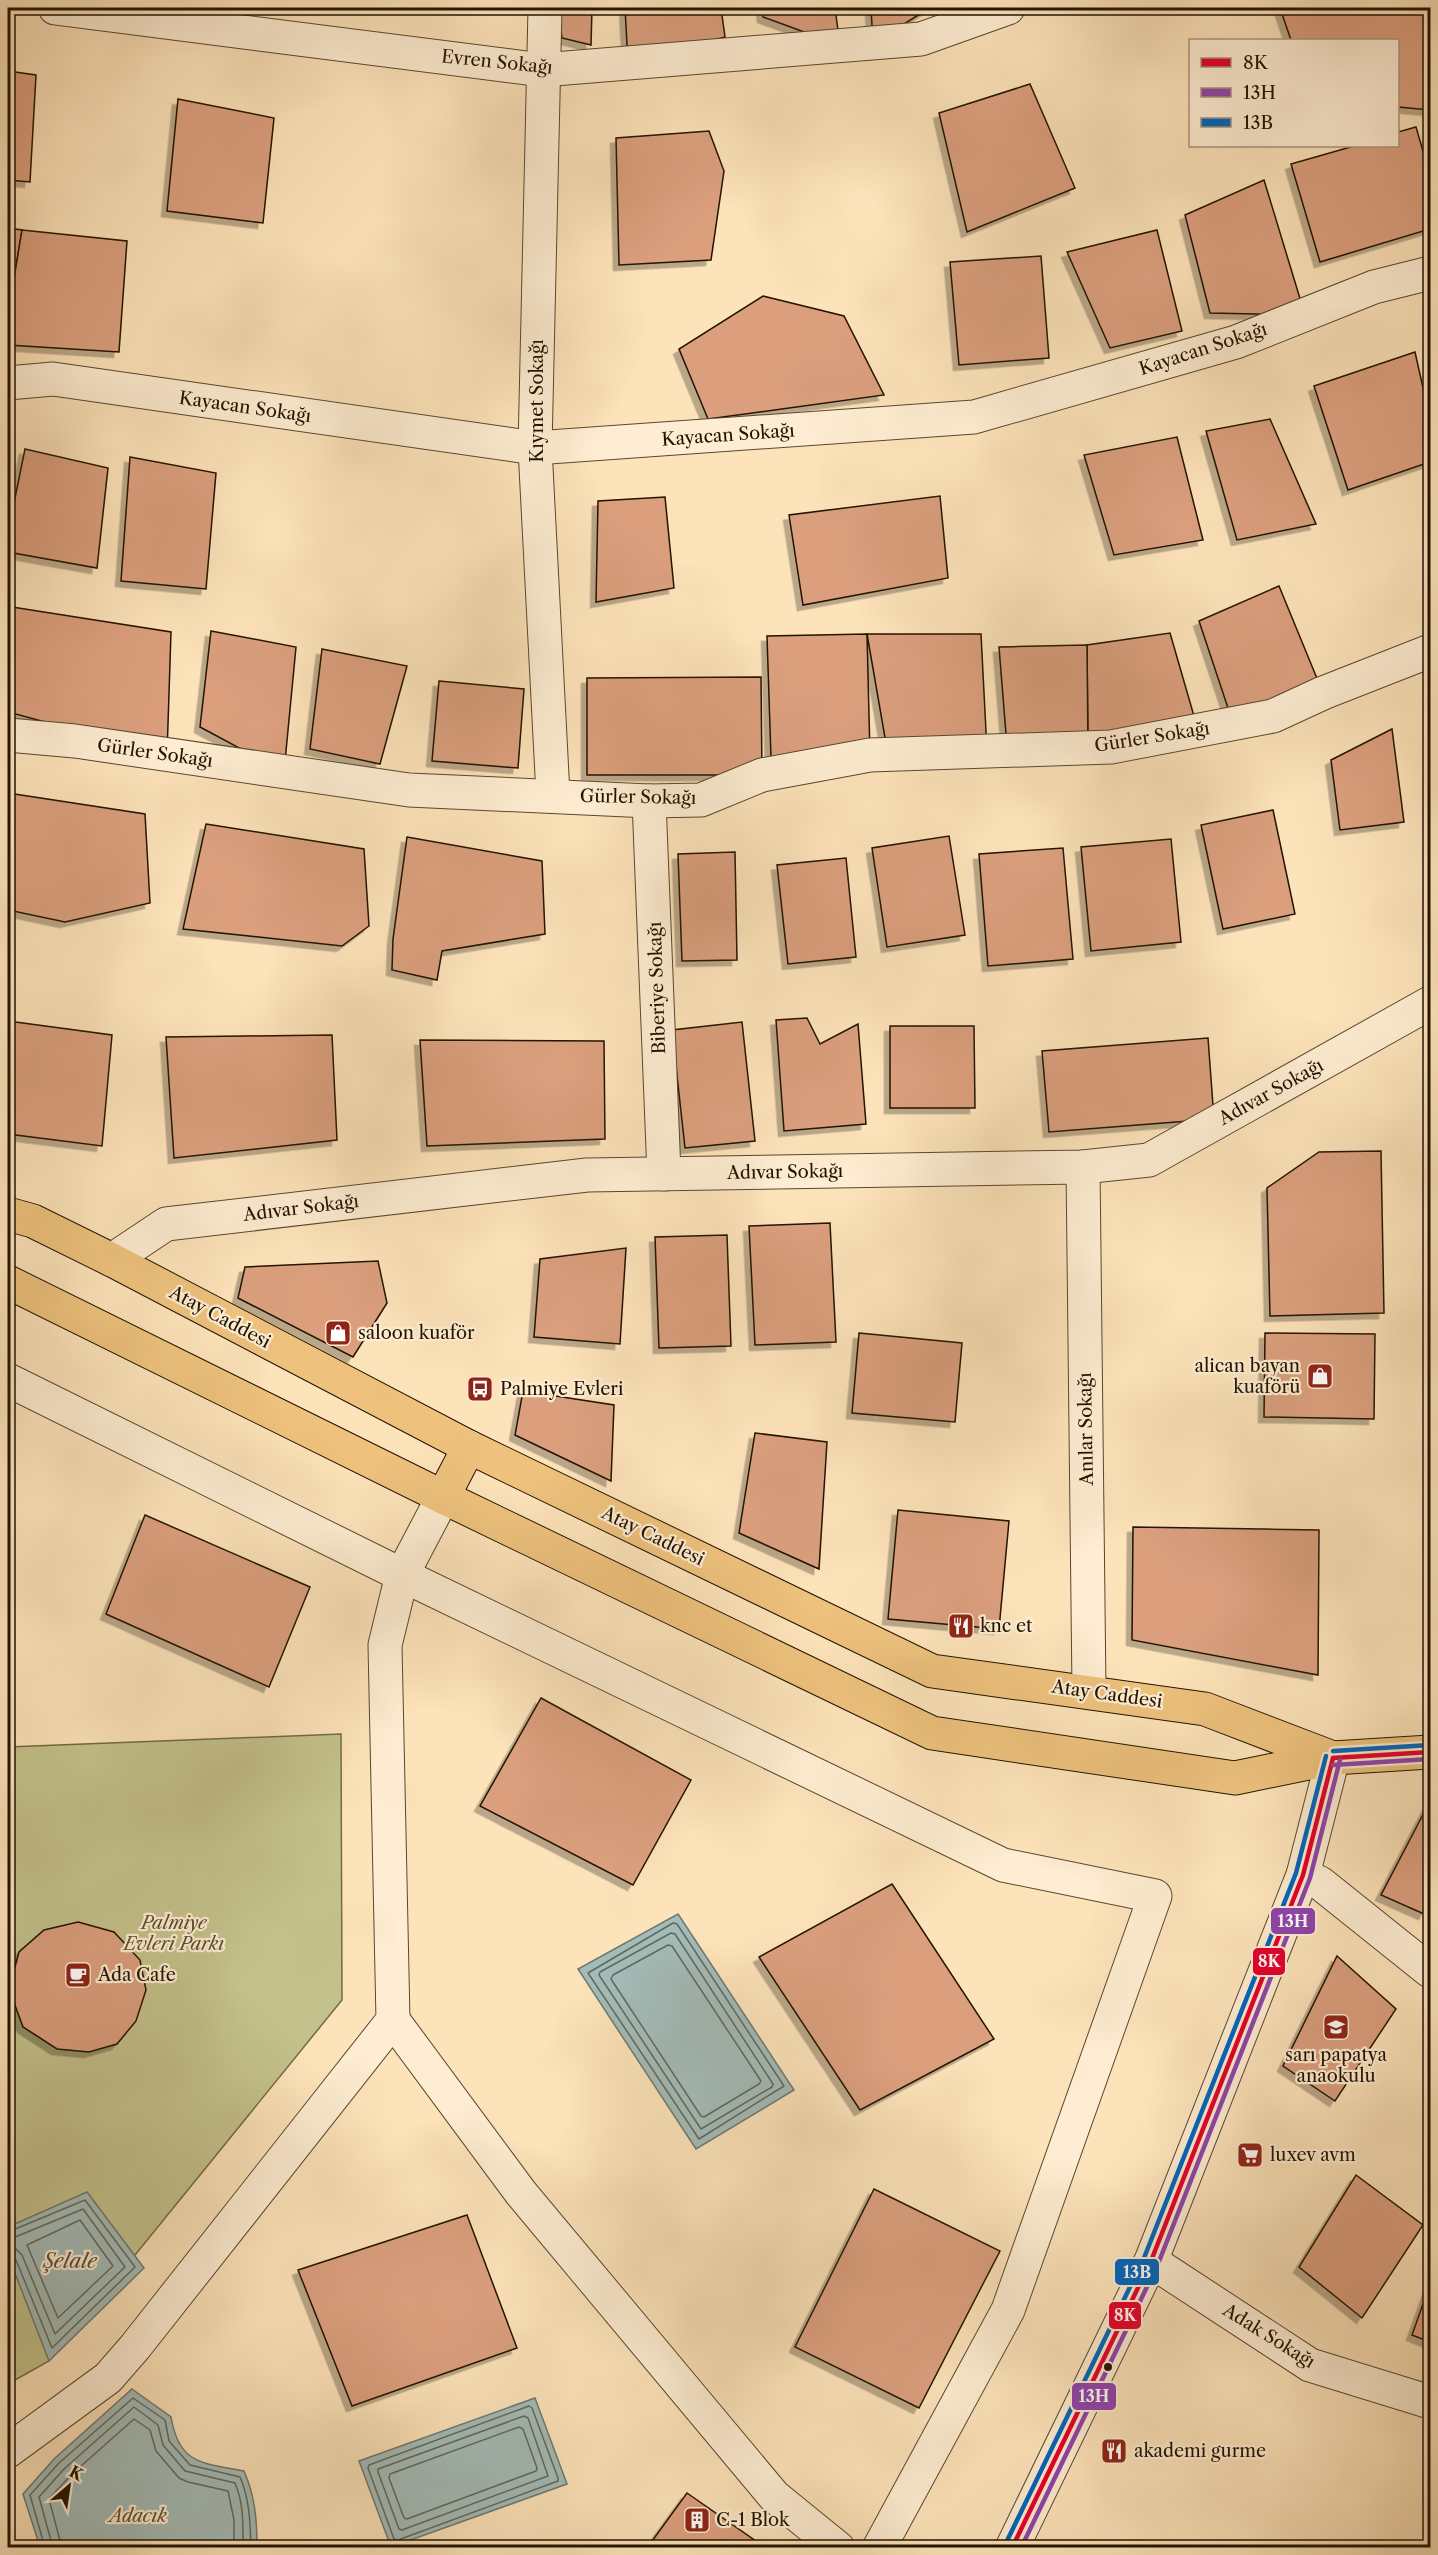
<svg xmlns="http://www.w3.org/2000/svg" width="1438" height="2555" viewBox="0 0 1438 2555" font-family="'Libre Caslon Text',serif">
  <defs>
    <filter id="shadow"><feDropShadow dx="-5.5" dy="5.5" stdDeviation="0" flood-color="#0004"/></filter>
  </defs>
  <rect width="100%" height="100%" fill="#fde3ba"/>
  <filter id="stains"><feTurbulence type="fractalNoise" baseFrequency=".00333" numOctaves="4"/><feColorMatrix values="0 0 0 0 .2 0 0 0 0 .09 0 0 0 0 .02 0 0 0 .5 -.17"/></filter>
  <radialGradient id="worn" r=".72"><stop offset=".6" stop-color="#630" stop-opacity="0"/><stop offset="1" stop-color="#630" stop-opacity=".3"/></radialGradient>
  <!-- green -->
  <path fill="#c4c28c" stroke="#726a46" stroke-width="1.5" d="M341,1734L342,2000L49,2361L8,2384V1747Z"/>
  <!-- water -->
  <g fill="#a3bcb9" stroke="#6f786f" stroke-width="1.5">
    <path d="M678,1914L794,2090L696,2149L578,1969Z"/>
    <path d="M87,2192L144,2268L49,2361L8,2255V2227Z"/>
    <path d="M132,2389L171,2417C179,2465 203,2463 244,2471C255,2496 257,2520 257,2547H40L23,2494L54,2459Z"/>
    <path d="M535,2398L567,2484L391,2547L359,2461Z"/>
  </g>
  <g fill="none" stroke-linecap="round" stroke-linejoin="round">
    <!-- shore -->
    <g stroke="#62685c" stroke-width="1.5">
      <path d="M673,1923L677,1924L784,2086L699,2139L588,1973Z"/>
      <path d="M671,1933L675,1934L773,2084L772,2087L701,2129L599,1975L600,1972Z"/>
      <path d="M668,1945L672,1946L761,2081L759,2084L704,2117L701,2116L611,1979L613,1975Z"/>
      <path d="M80,2220L113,2266L58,2318L27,2245Z"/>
      <path d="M8,2232L85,2200L135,2267L52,2348L16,2260L8,2255"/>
      <path d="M8,2240L83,2209L125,2267L55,2334L22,2255L16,2249L8,2248"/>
      <path d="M529,2406L532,2408L558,2478V2481L398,2540L394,2539L368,2468L369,2465Z"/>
      <path d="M524,2416L528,2418L548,2476L402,2530L399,2529L378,2472V2469Z"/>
      <path d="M519,2427L523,2429L537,2468L536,2471L407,2519L404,2518L389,2478L390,2474Z"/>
      <path d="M45,2548L30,2495L59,2463L133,2398L165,2420L169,2441L190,2465L240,2477C250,2500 250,2523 251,2548"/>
      <path d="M53,2548L39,2497L64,2469L134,2407L158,2425L163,2445L185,2471L235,2483C244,2504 243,2526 243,2548"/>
      <path d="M62,2548L49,2499L71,2475L134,2419L150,2430L156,2451L179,2478L188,2482L228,2491L234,2520V2548"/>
    </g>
  </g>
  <!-- building -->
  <g fill="#db9f7e" stroke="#211300" stroke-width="1.5" filter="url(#shadow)">
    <path d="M558,8H592L591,45L562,38Z"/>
    <path d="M625,8H721L725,37L628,63Z"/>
    <path d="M762,8H835L840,45L763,17Z"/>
    <path d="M871,8H930L873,43Z"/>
    <path d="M1280,8H1426L1430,59V110L1398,107V40H1291Z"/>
    <path d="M8,71L36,75L30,182L8,180Z"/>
    <path d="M1030,84L1075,188L967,232L939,113Z"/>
    <path d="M178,99L274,118L263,223L167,211Z"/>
    <path d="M1416,127L1430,175V229L1320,262L1291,164L1354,146H1398V132Z"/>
    <path d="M709,131L724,171L711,260L619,265L616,138Z"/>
    <path d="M1264,180L1305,315L1210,313L1185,215Z"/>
    <path d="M8,228L22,230L8,315Z"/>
    <path d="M22,230L127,241L119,352L8,345V315Z"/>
    <path d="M1157,230L1182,331L1110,348L1067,252Z"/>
    <path d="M1041,256L1049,358L959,365L950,262Z"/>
    <path d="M763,296L844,316L884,395L708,419L679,349Z"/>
    <path d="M1415,352L1430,419V462L1348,490L1314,386Z"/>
    <path d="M1270,419L1316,524L1237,540L1206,431Z"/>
    <path d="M1177,437L1203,540L1114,555L1084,455Z"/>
    <path d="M25,449L108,468L97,568L8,552V532Z"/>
    <path d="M130,457L216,473L206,589L121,581Z"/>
    <path d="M940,496L948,578L803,605L789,515Z"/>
    <path d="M665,497L674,588L596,602L598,501Z"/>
    <path d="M1279,586L1323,693L1233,723L1199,621Z"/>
    <path d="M12,607L171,632L167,755L8,712V640Z"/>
    <path d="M211,631L296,647L284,772L200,727Z"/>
    <path d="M1170,633L1198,730L1088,748L1087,645Z"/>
    <path d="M867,634L870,755L771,758L767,636Z"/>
    <path d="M867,634H981L987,751L888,755Z"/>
    <path d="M1087,645L1088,748L1006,734L999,647Z"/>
    <path d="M322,649L407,666L380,764L310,749Z"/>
    <path d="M761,677L762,775H587V678Z"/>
    <path d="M439,681L524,689L518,768L432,761Z"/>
    <path d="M1392,729L1404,822L1340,830L1331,760Z"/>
    <path d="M8,793L145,814L150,903L65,922L8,910Z"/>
    <path d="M1273,810L1295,914L1223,929L1201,825Z"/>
    <path d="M206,824L364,849L369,926L342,946L183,929Z"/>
    <path d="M949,836L965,935L887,947L872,848Z"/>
    <path d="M407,837L542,861L545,934L442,951L437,980L392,970L393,939Z"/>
    <path d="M1171,839L1181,942L1091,951L1081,847Z"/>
    <path d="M1063,848L1073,959L988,966L979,854Z"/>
    <path d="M735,852L737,960L682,961L678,854Z"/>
    <path d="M846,858L856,957L788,964L777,865Z"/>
    <path d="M807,1018L820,1044L858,1024L866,1124L784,1131L776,1020Z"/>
    <path d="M8,1021L112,1035L102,1146L8,1134Z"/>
    <path d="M742,1022L755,1141L685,1148L672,1030Z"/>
    <path d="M890,1026H974L975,1108H890Z"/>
    <path d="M332,1035L337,1140L174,1158L166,1037Z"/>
    <path d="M1208,1038L1214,1119L1049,1132L1042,1051Z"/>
    <path d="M420,1040L604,1041L605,1139L427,1146Z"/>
    <path d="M1381,1151L1384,1313L1270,1316L1267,1188L1319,1152Z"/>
    <path d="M830,1223L836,1342L755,1345L749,1226Z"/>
    <path d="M727,1235L731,1346L659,1348L655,1237Z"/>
    <path d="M626,1248L620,1344L534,1337L540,1259Z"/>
    <path d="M378,1261L387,1303L353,1357L238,1298L245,1267Z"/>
    <path d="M859,1333L962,1343L955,1422L852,1413Z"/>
    <path d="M1265,1333L1375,1334L1374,1419L1264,1417Z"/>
    <path d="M523,1391L614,1405L611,1481L515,1435Z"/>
    <path d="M755,1433L827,1442L819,1569L739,1533Z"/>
    <path d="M898,1510L1009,1521L999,1629L888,1619Z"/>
    <path d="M145,1515L310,1587L269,1687L106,1614Z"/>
    <path d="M1133,1527L1319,1530L1318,1675L1132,1640Z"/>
    <path d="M541,1698L691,1780L633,1885L480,1806Z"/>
    <path d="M1428,1805L1430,1806V1902L1424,1914L1381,1895Z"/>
    <path d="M892,1884L994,2039L860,2110L759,1957Z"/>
    <path d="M78,1922L114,1932L140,1960L146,1990L136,2021L117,2044L89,2052L57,2049L23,2027L9,1989L19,1952L44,1930Z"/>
    <path d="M1337,1956L1396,2009L1335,2101L1283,2066Z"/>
    <path d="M1356,2175L1423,2225L1362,2318L1299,2267Z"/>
    <path d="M874,2189L1000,2251L919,2408L795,2347Z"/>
    <path d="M467,2215L517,2348L352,2406L298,2270Z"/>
    <path d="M1430,2284V2342L1412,2335Z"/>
    <path d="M687,2493L766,2548H647Z"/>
  </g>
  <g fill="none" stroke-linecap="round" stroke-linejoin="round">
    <defs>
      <g id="minor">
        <path d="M55,8L542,70L921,39L1008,8"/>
        <path d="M545,8L535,448L553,795"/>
        <path d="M8,383L53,379L535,448L974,417L1236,342L1374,287L1430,273"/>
        <path d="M8,735L75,741L409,790L649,801L701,800L762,775L870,755L1111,747L1273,716L1323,693L1430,651"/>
        <path d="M649,801L664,1174"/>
        <path d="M1083,1167L1089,1691"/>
        <path d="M112,1260L166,1224L587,1175L1083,1167L1149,1160L1430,1003"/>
        <path d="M8,1380L402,1575L1003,1865L1155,1896L1008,2310L879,2548"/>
        <path d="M1303,1875L1320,1883L1430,1971"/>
        <path d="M393,2020L521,2193L774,2496L838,2548"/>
        <path d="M1151,2261L1310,2365L1430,2402"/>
        <path d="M8,2451L108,2378L135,2347L393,2020L385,1645L402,1575L443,1497"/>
        <path d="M1012,2548L1151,2261L1303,1875L1333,1758"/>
      </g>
      <g id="major">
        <path d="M8,1214L33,1221L112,1260L469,1447L932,1671L1205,1709L1333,1758"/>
        <path d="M8,1282L443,1497L932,1733L1235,1778L1333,1758L1430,1752"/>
        <path d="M443,1497L469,1447"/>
      </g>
    </defs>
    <!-- minor casing -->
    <use href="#minor" stroke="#58472e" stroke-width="35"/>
    <!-- major casing -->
    <use href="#major" stroke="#211300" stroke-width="35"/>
    <!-- minor -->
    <use href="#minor" stroke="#feedd2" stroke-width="33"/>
    <!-- major -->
    <use href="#major" stroke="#eec27d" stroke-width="33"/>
    <defs>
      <g id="bus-1">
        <path d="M1333,1758L1430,1752"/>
        <path d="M1012,2548L1151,2261L1303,1875L1333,1758"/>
      </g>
      <g id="bus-2">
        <path d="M1333,1765L1430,1759"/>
        <path d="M1021,2548L1158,2264L1310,1878L1340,1760"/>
      </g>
      <g id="bus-3">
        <path d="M1333,1751L1430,1745"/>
        <path d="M1005,2545L1144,2258L1296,1873L1326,1756"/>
      </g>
    </defs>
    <!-- bus-1 casing -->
    <use href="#bus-1" stroke="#feedd2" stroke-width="9"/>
    <!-- bus-2 casing -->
    <use href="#bus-2" stroke="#feedd2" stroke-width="9"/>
    <!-- bus-3 casing -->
    <use href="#bus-3" stroke="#feedd2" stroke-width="9"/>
    <!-- bus-1 -->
    <use href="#bus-1" stroke="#e4002b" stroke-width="4.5"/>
    <!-- bus-2 -->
    <use href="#bus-2" stroke="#8e44ad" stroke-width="4.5"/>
    <!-- bus-3 -->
    <use href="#bus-3" stroke="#0065bd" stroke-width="4.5"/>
  </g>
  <!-- icons -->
  <defs>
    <symbol id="shop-square" viewBox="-11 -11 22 22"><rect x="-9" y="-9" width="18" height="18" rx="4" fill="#8f2418" stroke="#feedd2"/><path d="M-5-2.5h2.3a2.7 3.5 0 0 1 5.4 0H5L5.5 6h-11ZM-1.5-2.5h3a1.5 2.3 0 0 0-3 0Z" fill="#fff"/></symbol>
    <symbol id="bus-square" viewBox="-11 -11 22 22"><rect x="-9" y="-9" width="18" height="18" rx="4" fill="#8f2418" stroke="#feedd2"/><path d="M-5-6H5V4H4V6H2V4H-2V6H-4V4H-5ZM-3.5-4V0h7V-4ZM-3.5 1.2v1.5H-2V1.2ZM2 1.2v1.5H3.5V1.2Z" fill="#fff"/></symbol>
    <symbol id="restaurant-square" viewBox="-11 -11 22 22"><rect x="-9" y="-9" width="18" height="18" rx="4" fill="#8f2418" stroke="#feedd2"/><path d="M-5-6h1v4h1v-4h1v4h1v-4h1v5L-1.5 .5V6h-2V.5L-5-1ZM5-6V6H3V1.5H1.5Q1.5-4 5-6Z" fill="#fff"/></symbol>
    <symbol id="cafe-square" viewBox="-11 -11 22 22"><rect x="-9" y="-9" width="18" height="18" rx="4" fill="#8f2418" stroke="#feedd2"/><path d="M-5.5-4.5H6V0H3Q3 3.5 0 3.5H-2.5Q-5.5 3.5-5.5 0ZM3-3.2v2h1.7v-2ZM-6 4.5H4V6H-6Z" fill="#fff"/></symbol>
    <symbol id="school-square" viewBox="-11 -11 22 22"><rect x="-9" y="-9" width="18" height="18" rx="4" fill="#8f2418" stroke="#feedd2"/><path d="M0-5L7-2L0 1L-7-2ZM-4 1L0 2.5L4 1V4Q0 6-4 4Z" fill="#fff"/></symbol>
    <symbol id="supermarket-square" viewBox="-11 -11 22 22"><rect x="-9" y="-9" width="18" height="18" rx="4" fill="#8f2418" stroke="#feedd2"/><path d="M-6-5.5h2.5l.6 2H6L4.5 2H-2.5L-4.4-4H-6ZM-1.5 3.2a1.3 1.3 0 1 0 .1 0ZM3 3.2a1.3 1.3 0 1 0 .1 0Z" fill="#fff"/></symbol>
    <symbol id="building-square" viewBox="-11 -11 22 22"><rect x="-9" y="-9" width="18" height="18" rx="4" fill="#8f2418" stroke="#feedd2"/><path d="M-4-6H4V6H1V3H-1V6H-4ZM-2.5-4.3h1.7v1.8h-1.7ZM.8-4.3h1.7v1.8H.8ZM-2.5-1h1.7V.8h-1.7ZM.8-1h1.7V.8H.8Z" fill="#fff"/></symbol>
  </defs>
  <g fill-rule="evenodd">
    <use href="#shop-square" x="323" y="1318" width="30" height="30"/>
    <use href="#shop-square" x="1305" y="1361" width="30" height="30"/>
    <use href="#bus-square" x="465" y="1374" width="30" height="30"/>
    <use href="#restaurant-square" x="946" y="1611" width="30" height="30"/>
    <use href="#cafe-square" x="63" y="1960" width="30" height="30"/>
    <use href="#school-square" x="1321" y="2012" width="30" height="30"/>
    <use href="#supermarket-square" x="1235" y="2140" width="30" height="30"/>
    <use href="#restaurant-square" x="1099" y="2436" width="30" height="30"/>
    <use href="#building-square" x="682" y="2505" width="30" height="30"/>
  </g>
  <!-- markers -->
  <circle fill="#211300" stroke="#feedd2" stroke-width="2" cx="1108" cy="2367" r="5"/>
  <g text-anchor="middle" stroke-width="4.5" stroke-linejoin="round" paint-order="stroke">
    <!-- street labels -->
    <g font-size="18" fill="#211300" stroke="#feedd2">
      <text transform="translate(497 62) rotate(6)" y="6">Evren Sokağı</text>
      <text transform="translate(1203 349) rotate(-18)" y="6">Kayacan Sokağı</text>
      <text transform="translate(537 401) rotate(-90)" y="6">Kıymet Sokağı</text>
      <text transform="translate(245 407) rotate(8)" y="6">Kayacan Sokağı</text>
      <text transform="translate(728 435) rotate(-4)" y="6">Kayacan Sokağı</text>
      <text transform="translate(1152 737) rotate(-9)" y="6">Gürler Sokağı</text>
      <text transform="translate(155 753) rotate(8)" y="6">Gürler Sokağı</text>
      <text transform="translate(638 797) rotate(1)" y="6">Gürler Sokağı</text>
      <text transform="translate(657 988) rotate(-92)" y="6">Biberiye Sokağı</text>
      <text transform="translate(1271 1092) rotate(-29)" y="6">Adıvar Sokağı</text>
      <text transform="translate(785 1172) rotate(-1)" y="6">Adıvar Sokağı</text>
      <text transform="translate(301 1208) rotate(-7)" y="6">Adıvar Sokağı</text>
      <text transform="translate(220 1317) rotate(28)" y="6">Atay Caddesi</text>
      <text transform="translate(1086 1429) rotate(-91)" y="6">Anılar Sokağı</text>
      <text transform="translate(653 1536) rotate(26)" y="6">Atay Caddesi</text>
      <text transform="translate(1107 1694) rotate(8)" y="6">Atay Caddesi</text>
      <text transform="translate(1269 2336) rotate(32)" y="6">Adak Sokağı</text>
    </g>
    <!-- poi labels -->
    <g font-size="18" fill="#211300" stroke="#feedd2" text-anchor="start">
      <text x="358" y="1339">saloon kuaför</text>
      <text x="1300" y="1372" text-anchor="end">alican bayan<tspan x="1300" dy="21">kuaförü</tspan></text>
      <text x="500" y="1395">Palmiye Evleri</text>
      <text x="980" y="1632">knc et</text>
      <text x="98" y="1981">Ada Cafe</text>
      <text x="1336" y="2061" text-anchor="middle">sarı papatya<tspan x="1336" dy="21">anaokulu</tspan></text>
      <text x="1270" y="2161">luxev avm</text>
      <text x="1134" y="2457">akademi gurme</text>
      <text x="716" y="2526">C-1 Blok</text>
    </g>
    <!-- park labels -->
    <g font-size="18" font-style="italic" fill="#5a5031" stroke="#feedd2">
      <text x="174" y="1929">Palmiye<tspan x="174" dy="21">Evleri Parkı</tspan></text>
      <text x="138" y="2522">Adacık</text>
    </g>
    <!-- water labels -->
    <g font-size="20" font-style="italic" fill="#4e4e41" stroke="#feedd2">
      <text x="70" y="2268">Şelale</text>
    </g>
  </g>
  <g stroke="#feedd2" stroke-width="2">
    <rect x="1270" y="1907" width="46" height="28" rx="6" fill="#8e44ad"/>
    <rect x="1252" y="1947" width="34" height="29" rx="6" fill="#e4002b"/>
    <rect x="1114" y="2258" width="46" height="28" rx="6" fill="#0065bd"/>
    <rect x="1108" y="2301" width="34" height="29" rx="6" fill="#e4002b"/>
    <rect x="1071" y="2382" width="46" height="29" rx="6" fill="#8e44ad"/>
  </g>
  <g font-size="16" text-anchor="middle" font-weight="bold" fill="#fff">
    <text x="1293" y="1927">13H</text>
    <text x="1269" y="1967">8K</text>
    <text x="1137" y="2278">13B</text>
    <text x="1125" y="2321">8K</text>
    <text x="1094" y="2402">13H</text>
  </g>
  <!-- margin -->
  <rect width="1438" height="2555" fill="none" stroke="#fde3ba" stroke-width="30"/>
  <rect x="9" y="9" width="1420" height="2537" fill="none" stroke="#211300" stroke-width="3"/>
  <rect x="15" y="15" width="1408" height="2525" fill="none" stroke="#211300" stroke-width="1.5"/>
  <!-- legend -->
  <rect x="1189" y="39" width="210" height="108" fill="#feedd2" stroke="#a6967e" stroke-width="1.5"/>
  <rect x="1201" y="58" width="30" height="9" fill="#e4002b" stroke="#a6967e" stroke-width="1.5"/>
  <text x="1243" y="69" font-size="18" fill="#211300">8K</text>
  <rect x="1201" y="88" width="30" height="9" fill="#8e44ad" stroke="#a6967e" stroke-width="1.5"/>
  <text x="1243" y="99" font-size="18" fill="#211300">13H</text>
  <rect x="1201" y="118" width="30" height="9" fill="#0065bd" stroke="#a6967e" stroke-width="1.5"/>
  <text x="1243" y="129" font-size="18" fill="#211300">13B</text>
  <!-- north arrow -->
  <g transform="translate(69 2486) rotate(29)" stroke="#feedd2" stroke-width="4.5" paint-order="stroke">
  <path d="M0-4.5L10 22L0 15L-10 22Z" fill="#211300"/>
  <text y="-9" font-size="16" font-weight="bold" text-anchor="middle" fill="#211300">K</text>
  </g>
  <rect width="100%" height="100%" filter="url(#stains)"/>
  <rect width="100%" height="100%" fill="url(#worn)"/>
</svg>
